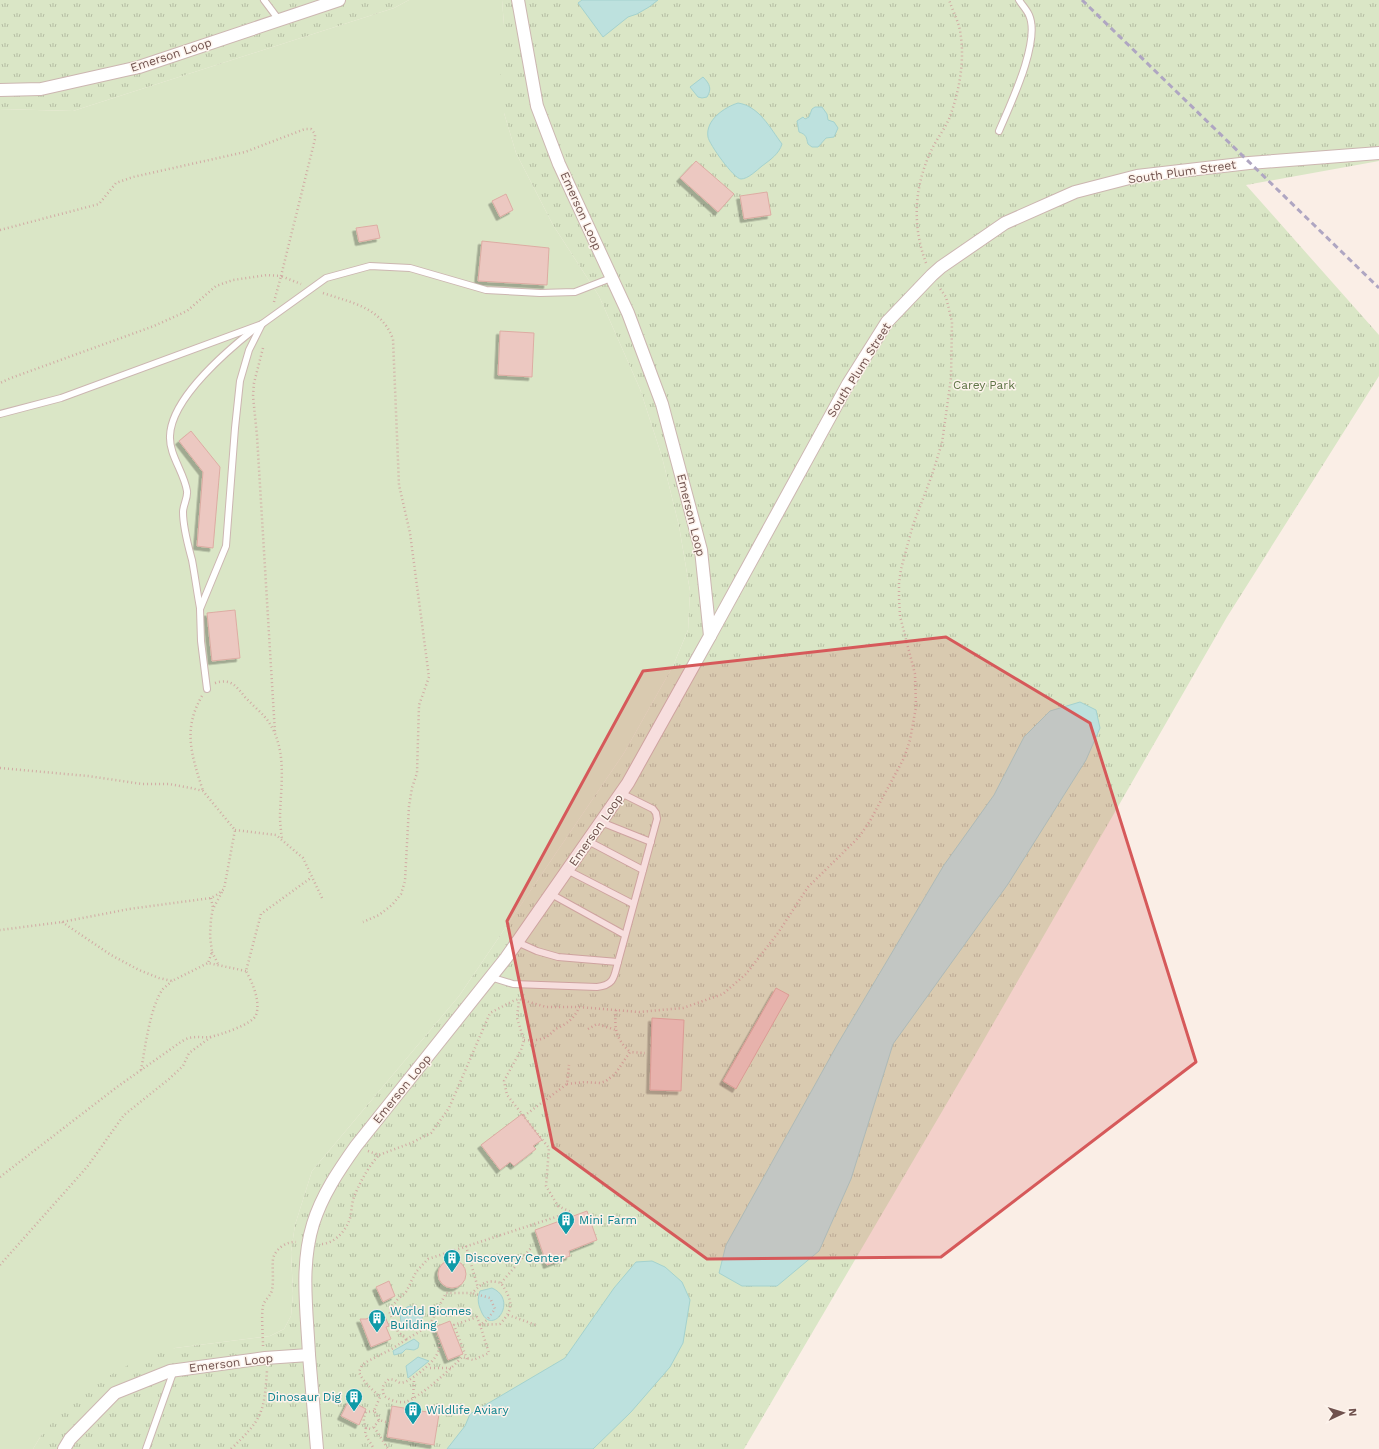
<svg xmlns="http://www.w3.org/2000/svg" width="1379" height="1449" viewBox="0 0 1379 1449" font-family="'Work Sans',sans-serif">
  <defs>
    <pattern id="park-tufts" width="24" height="20" patternUnits="userSpaceOnUse"><rect width="24" height="20" fill="#dae6c6"/><path d="M3 7l-1-3M5 7V3M7 7l1-3M15 17l-1-3M17 17v-4M19 17l1-3" fill="none" stroke="#b5bda3"/></pattern>
    <filter id="shadow"><feDropShadow dx="-3.5" dy="3.5" stdDeviation="0" flood-color="#0004"/></filter>
  </defs>
  <rect width="100%" height="100%" fill="#faeee6"/>
  <!-- grass -->
  <path fill="#dae6c6" d="M409,0H502L504,25V113L516,153L553,225L599,296L640,389L662,457L679,526L690,591L688,630L673,666L624,753L459,996L312,1171L295,1225L291,1252L293,1294L291,1316L284,1329L270,1336L175,1348L42,1434L33,1449H0V109L73,111L394,8Z"/>
  <!-- park -->
  <g fill="url(#park-tufts)">
    <path d="M0,0H409L394,8L73,111L0,109Z"/>
    <path d="M502,0H1379V161L1246,185L1379,335V376L1227,617L974,1057L744,1449H33L42,1434L79,1392L134,1362L175,1348L270,1336L284,1329L291,1316L293,1294L291,1252L295,1225L312,1171L459,996L624,753L673,666L688,630L690,591L679,526L662,457L640,389L599,296L553,225L516,153L504,113L500,74L504,25Z"/>
  </g>
  <!-- water -->
  <g fill="#bde1de" stroke="#a4d2ce">
    <path d="M582,0H658L649,7L637,14L628,17L603,37L578,3Z"/>
    <path d="M703,77C710,84 712,89 707,97L702,98L698,97L690,87Z"/>
    <path d="M738,103C759,106 770,128 782,144C779,154 770,160 762,166C757,170 748,179 741,179C734,179 709,144 708,137C705,120 725,107 738,103Z"/>
    <path d="M815,107H822L827,114L828,120L834,122L838,128L834,137L826,138L818,147H812L808,144C806,137 807,135 799,132L797,121L803,117L805,119L809,117L812,109Z"/>
    <path d="M1080,702L1096,710L1100,728L1086,760L1008,884L893,1044L851,1179L819,1251L777,1286H742L719,1273L726,1245L837,1045L944,865L994,795L1024,737L1050,711Z"/>
    <path d="M652,1261L665,1267L682,1282L690,1300L683,1343L670,1367L631,1412L593,1449H447L465,1426L470,1414L565,1358L614,1288L636,1262Z"/>
    <path d="M492,1288C519,1300 493,1336 482,1313C478,1304 477,1300 480,1291Z"/>
    <path d="M410,1306L423,1311C424,1322 415,1328 404,1328L401,1323L400,1313L407,1307Z"/>
    <path d="M414,1339L419,1343L418,1348L414,1350L406,1349L402,1353L394,1355L393,1351Z"/>
    <path d="M418,1357L429,1361L408,1378L406,1366Z"/>
  </g>
  <!-- building -->
  <g fill="#ecc8c1" stroke="#ddaca3" filter="url(#shadow)">
    <path d="M696,161L734,194L718,212L680,178Z"/>
    <path d="M767,192L771,215L744,219L740,196Z"/>
    <path d="M506,194L513,210L500,217L492,201Z"/>
    <path d="M377,225L380,238L359,242L356,228Z"/>
    <path d="M482,241L549,248L547,285L478,281Z"/>
    <path d="M500,331L534,333L532,377L498,375Z"/>
    <path d="M191,431L220,467L213,548L197,546L203,472L179,441Z"/>
    <path d="M235,610L240,658L212,661L207,613Z"/>
    <path d="M776,988L789,995L736,1089L723,1081Z"/>
    <path d="M652,1018L684,1020L681,1091L650,1090Z"/>
    <path d="M522,1114L542,1140L533,1146L536,1149L514,1166L510,1162L500,1170L481,1145Z"/>
    <path d="M587,1211L597,1240L569,1251L570,1256L547,1265L535,1230Z"/>
    <circle cx="452" cy="1274" r="14"/>
    <path d="M389,1281L395,1296L383,1302L376,1287Z"/>
    <path d="M383,1312L389,1326L386,1327L391,1339L371,1347L360,1319H366Z"/>
    <path d="M450,1321L463,1354L448,1360L435,1327Z"/>
    <path d="M349,1400L366,1409L359,1425L341,1416Z"/>
    <path d="M392,1406L439,1414L434,1445L387,1437Z"/>
  </g>
  <g fill="none" stroke-linecap="round" stroke-linejoin="round">
    <defs>
      <g id="service">
        <path d="M264,0L279,20"/>
        <path d="M999,131C1010,105 1041,41 1029,15C1027,10 1022,5 1019,0"/>
        <path d="M0,414L61,398L262,324L326,278L370,266L410,268L486,290L540,293L575,292L611,278"/>
        <path d="M200,608C197,592 195,576 192,560C188,545 183,528 183,512C183,505 188,498 187,491C184,472 169,455 170,436C171,398 229,349 257,327"/>
        <path d="M207,689L201,641L200,609L226,546L235,428L240,381L249,350L262,324"/>
        <path d="M601,822L651,842"/>
        <path d="M588,841L643,870"/>
        <path d="M567,870L633,904"/>
        <path d="M551,894L625,935"/>
        <path d="M517,942L537,951L558,957L618,962"/>
        <path d="M490,977L513,984L597,987C615,985 614,976 618,962L657,819L656,813L653,809L621,793"/>
        <path d="M146,1449L174,1370"/>
      </g>
      <g id="minor">
        <path d="M0,90L41,89L139,67L339,0"/>
        <path d="M710,636L848,384L887,322L932,275L941,267L1005,223L1075,192L1137,176L1249,163L1379,153"/>
        <path d="M309,1355L317,1449"/>
        <path d="M64,1449L70,1439L115,1393L170,1371L265,1358L309,1355C307,1312 300,1266 313,1224C322,1195 339,1170 356,1146L506,958L628,783L710,636L701,550L662,404L628,313L559,164L537,106L518,0"/>
      </g>
    </defs>
    <!-- service casing -->
    <use href="#service" stroke="#ccb6b1" stroke-width="8"/>
    <!-- minor casing -->
    <use href="#minor" stroke="#ccb6b1" stroke-width="14"/>
    <!-- path -->
    <g stroke="#d1aba4" stroke-width="2.5" stroke-dasharray="1 3" stroke-linecap="butt">
      <path d="M0,230L99,204L116,183L133,177L245,152L305,129H311L315,134V139L281,276L267,275L233,280L216,286L187,311L154,326L11,378L0,383"/>
      <path d="M926,263C912,226 914,187 931,151C936,140 944,130 949,119C960,90 966,56 959,26C956,17 952,8 949,0"/>
      <path d="M323,293C352,303 381,307 393,339L399,485L410,533L429,677L419,705L417,773L412,788L409,806L405,881L401,894L392,905L379,915L363,922"/>
      <path d="M274,302L281,276L301,284"/>
      <path d="M263,348L254,383L253,396L257,436L275,733"/>
      <path d="M215,683C231,678 236,686 245,697C253,706 264,714 270,724C287,752 281,784 280,815C280,823 281,831 282,839"/>
      <path d="M202,696C182,730 192,756 203,791"/>
      <path d="M0,768L88,776L142,784H169L191,788L203,791L235,830L224,889L218,894L211,898L129,909L62,922L0,930"/>
      <path d="M235,830L276,835L303,858L323,900"/>
      <path d="M211,898L213,908L211,919L210,936L212,952L208,963L246,971"/>
      <path d="M214,907L222,892"/>
      <path d="M62,922L111,955L139,970L159,978L172,981L208,963"/>
      <path d="M212,952L219,966"/>
      <path d="M616,1010C614,1029 616,1039 630,1052"/>
      <path d="M588,1029L597,1024L616,1030"/>
      <path d="M524,1040C536,1041 547,1040 555,1029C566,1025 575,1018 579,1007"/>
      <path d="M141,1070C145,1049 150,1006 163,989C166,986 169,984 172,981"/>
      <path d="M567,1084L585,1082L600,1083L606,1081L615,1074L630,1052L645,1053"/>
      <path d="M524,1116L567,1084L569,1065"/>
      <path d="M368,1151L379,1155L411,1143L431,1133L449,1108L490,1013L513,1001L519,999L546,1007H579L639,1012L683,1008L723,994L746,974L778,933L808,887L859,837L870,821L904,758L910,740L916,707L915,674L900,616L899,598V583L901,569L913,525L932,475L942,443L951,378L952,322L946,297L939,287"/>
      <path d="M0,1177L117,1087L178,1044C181,1042 185,1039 189,1038C196,1036 203,1038 210,1037C220,1035 253,1024 256,1015C261,1001 252,982 246,971L261,914L312,877"/>
      <path d="M322,1244C334,1243 344,1233 349,1221C352,1214 351,1205 354,1197C360,1182 368,1167 379,1155"/>
      <path d="M466,1246L478,1288"/>
      <path d="M0,1265L87,1167L124,1115L169,1079L183,1066L189,1053L211,1037"/>
      <path d="M501,1283L531,1248"/>
      <path d="M508,1315L536,1325"/>
      <path d="M429,1326C449,1345 437,1359 419,1373C413,1377 408,1382 400,1383L395,1380L389,1379C382,1385 382,1388 384,1396C390,1400 398,1403 405,1402C418,1399 452,1368 462,1357L473,1360L489,1353L480,1325L500,1324C515,1308 512,1300 501,1283C486,1279 483,1283 472,1293H446L429,1326L407,1339L398,1332L389,1311L397,1300L406,1292L416,1272L428,1259L571,1212L558,1206L546,1186L549,1148L507,1095L504,1081L521,1050L524,1040L517,1018L519,999"/>
      <path d="M263,1346C263,1334 261,1317 263,1306C264,1300 271,1296 272,1290C274,1279 272,1269 273,1259C275,1249 287,1241 296,1242"/>
      <path d="M467,1359L454,1325L477,1317L480,1325L487,1320L495,1309L490,1298L472,1293"/>
      <path d="M430,1368H451"/>
      <path d="M413,1398L414,1381"/>
      <path d="M374,1411L366,1412C363,1418 363,1422 366,1428L371,1429L374,1427"/>
      <path d="M379,1420L377,1415L374,1411L380,1397C372,1389 363,1382 359,1372L362,1365L368,1361L390,1350L407,1339"/>
      <path d="M386,1422L379,1420L374,1427L388,1449"/>
      <path d="M366,1428L365,1434L374,1449"/>
      <path d="M231,1449C262,1419 264,1414 267,1371"/>
    </g>
    <!-- service -->
    <use href="#service" stroke="#fff" stroke-width="6"/>
    <!-- minor -->
    <use href="#minor" stroke="#fff" stroke-width="12"/>
    <!-- rail -->
    <path stroke="#afa6c2" stroke-width="3" stroke-dasharray="6 4" stroke-linecap="butt" d="M1082,0L1379,288"/>
  </g>
  <!-- marked area -->
  <path fill="#d6595a" fill-opacity="0.2" stroke="#d6595a" stroke-width="3" stroke-linejoin="round" d="M946,637L1090,723L1196,1062L941,1257L707,1259L553,1147L507,921L643,671Z"/>
  <!-- icons -->
  <defs>
    <symbol id="building-pin" viewBox="-11 -11 22 30"><path d="M0 17L-7.5 6A9.5 9.5 0 1 1 7.5 6Z" fill="#0f9aa8" stroke="#fdf3ec"/><path d="M-4-6H4V6H1V3H-1V6H-4ZM-2.5-4.3h1.7v1.8h-1.7ZM.8-4.3h1.7v1.8H.8ZM-2.5-1h1.7V.8h-1.7ZM.8-1h1.7V.8H.8Z" fill="#fff"/></symbol>
  </defs>
  <g fill-rule="evenodd">
    <use href="#building-pin" x="556" y="1210" width="20" height="27"/>
    <use href="#building-pin" x="442" y="1248" width="20" height="27"/>
    <use href="#building-pin" x="367" y="1308" width="20" height="27"/>
    <use href="#building-pin" x="344" y="1387" width="20" height="27"/>
    <use href="#building-pin" x="403" y="1400" width="20" height="27"/>
  </g>
  <g text-anchor="middle" stroke-width="3" stroke-linejoin="round" paint-order="stroke">
    <!-- street labels -->
    <g font-size="12" fill="#70524e" stroke="#fdf3ec">
      <text transform="translate(171 55) rotate(-18)" y="4">Emerson Loop</text>
      <text transform="translate(1182 172) rotate(-8)" y="4">South Plum Street</text>
      <text transform="translate(581 211) rotate(66)" y="4">Emerson Loop</text>
      <text transform="translate(859 370) rotate(-58)" y="4">South Plum Street</text>
      <text transform="translate(691 515) rotate(76)" y="4">Emerson Loop</text>
      <text transform="translate(596 830) rotate(-55)" y="4">Emerson Loop</text>
      <text transform="translate(402 1089) rotate(-51)" y="4">Emerson Loop</text>
      <text transform="translate(231 1363) rotate(-7)" y="4">Emerson Loop</text>
    </g>
    <!-- park labels -->
    <g font-size="12" fill="#5f7547" stroke="#fdf3ec">
      <text x="984" y="389">Carey Park</text>
    </g>
    <!-- culture labels -->
    <g font-size="12" fill="#0d838f" stroke="#fdf3ec" text-anchor="start">
      <text x="579" y="1224">Mini Farm</text>
      <text x="465" y="1262">Discovery Center</text>
      <text x="390" y="1315">World Biomes<tspan x="390" dy="14">Building</tspan></text>
      <text x="341" y="1401" text-anchor="end">Dinosaur Dig</text>
      <text x="426" y="1414">Wildlife Aviary</text>
    </g>
  </g>
  <!-- north arrow -->
  <g transform="translate(1343 1413) rotate(86)" stroke="#fdf3ec" stroke-width="3" paint-order="stroke">
  <path d="M0-3L7 15L0 10L-7 15Z" fill="#70524e"/>
  <text y="-6" font-size="11" font-weight="bold" text-anchor="middle" fill="#70524e">N</text>
  </g>
</svg>
